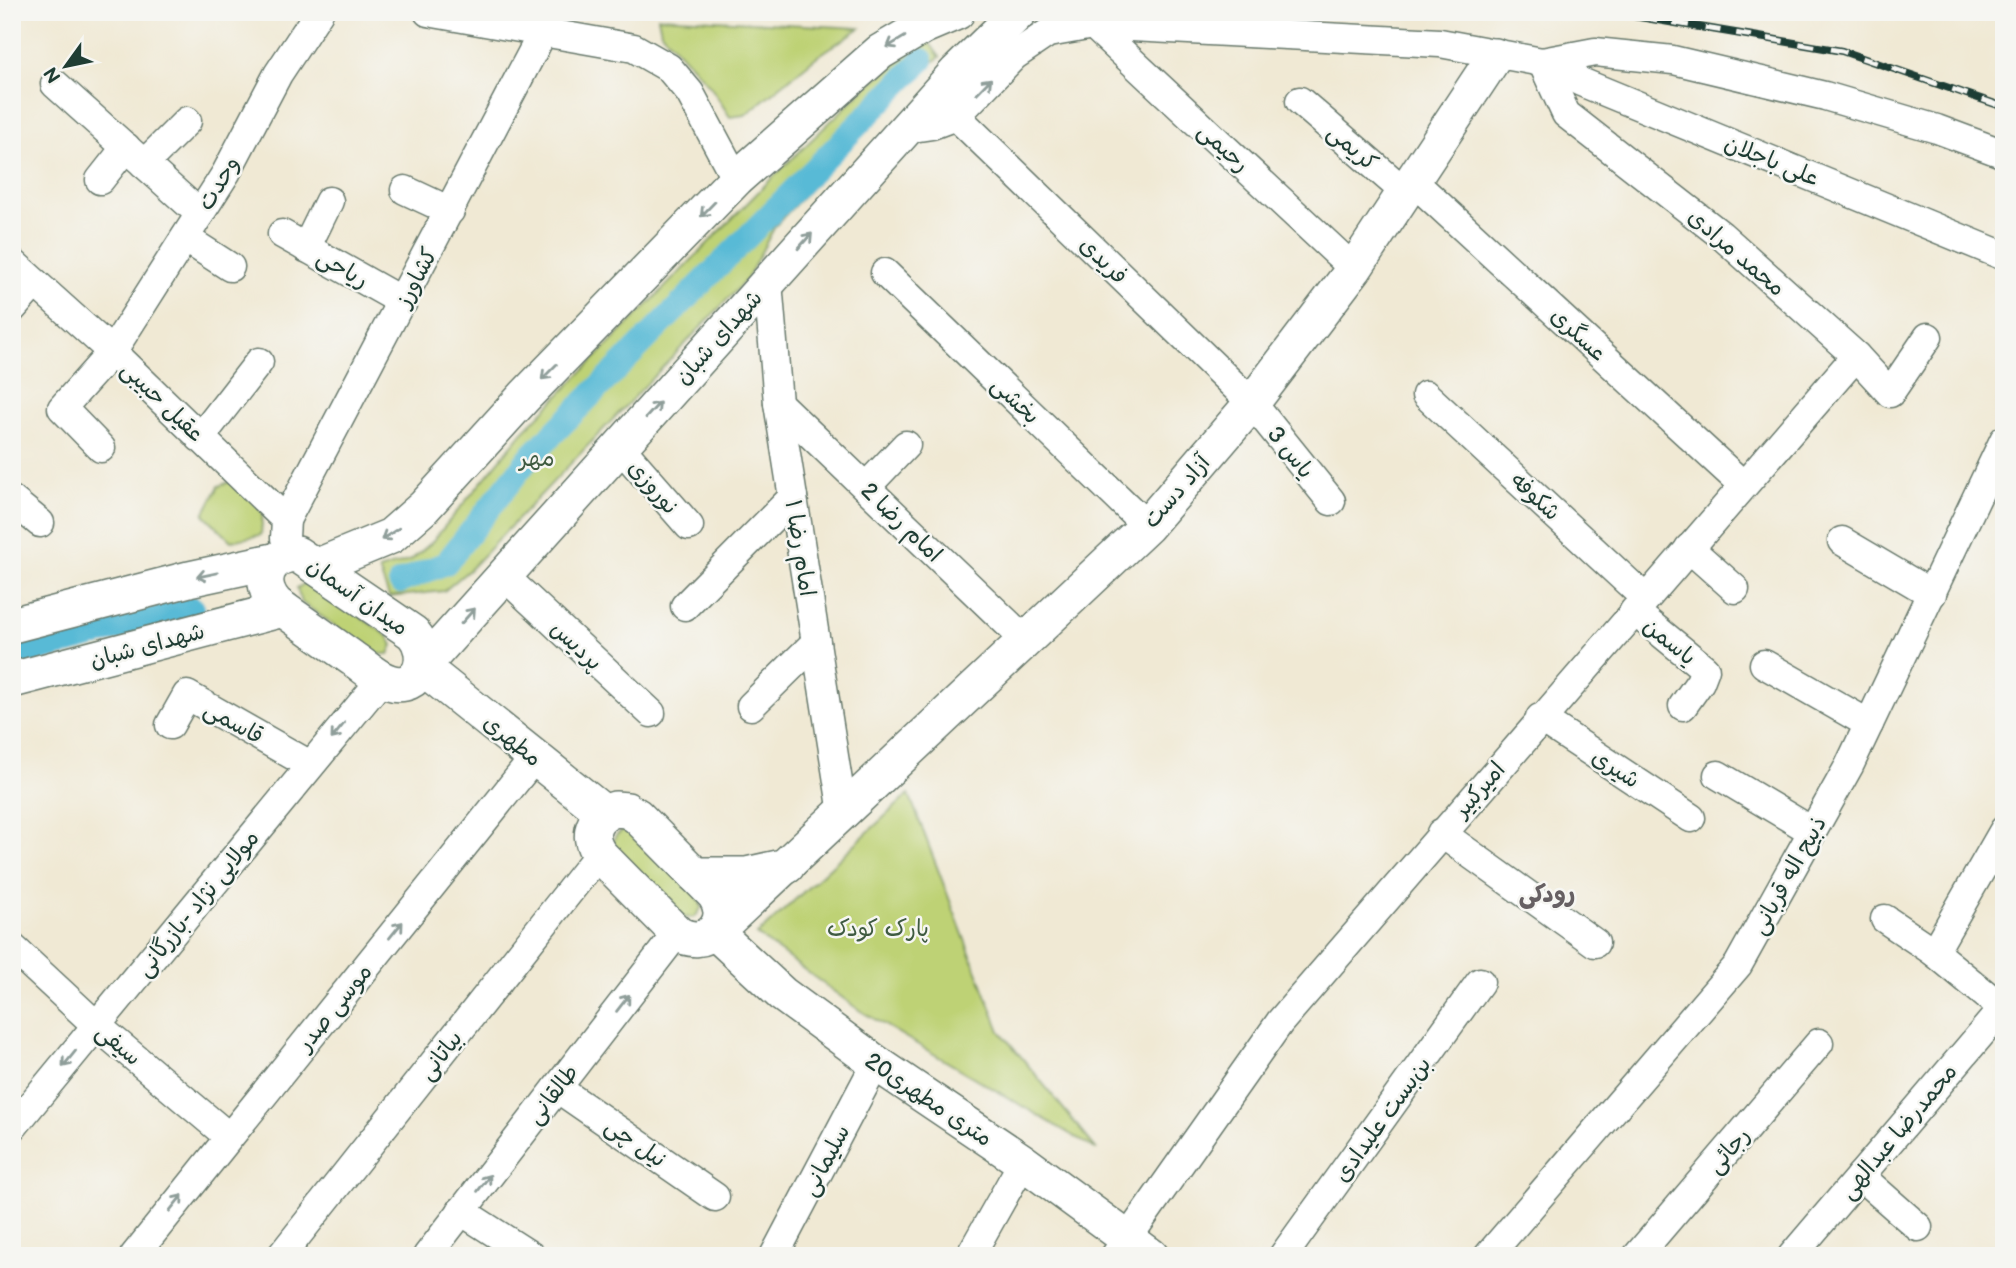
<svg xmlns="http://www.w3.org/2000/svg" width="2016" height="1268" viewBox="0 0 2016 1268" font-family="'Balsamiq Sans','Playpen Sans Arabic',sans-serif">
  <rect width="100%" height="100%" fill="#f6f6f2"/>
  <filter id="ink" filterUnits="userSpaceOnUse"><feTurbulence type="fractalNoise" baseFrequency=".0143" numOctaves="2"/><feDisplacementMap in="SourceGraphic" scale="14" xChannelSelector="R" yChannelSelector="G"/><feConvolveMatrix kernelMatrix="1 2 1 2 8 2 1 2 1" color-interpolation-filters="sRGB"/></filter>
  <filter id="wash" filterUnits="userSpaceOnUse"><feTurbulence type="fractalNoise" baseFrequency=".00686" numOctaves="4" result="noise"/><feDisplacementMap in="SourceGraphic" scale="28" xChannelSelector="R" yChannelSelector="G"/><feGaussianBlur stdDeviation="1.57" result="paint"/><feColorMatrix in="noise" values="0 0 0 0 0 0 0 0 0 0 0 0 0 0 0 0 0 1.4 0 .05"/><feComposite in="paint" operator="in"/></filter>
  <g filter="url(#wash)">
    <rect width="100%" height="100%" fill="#f0e9d4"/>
    <!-- green -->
    <g fill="#bed275" stroke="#6e8854" stroke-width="2">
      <path d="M658,17L860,28L815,58L745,115L730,117L710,86L661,32Z"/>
      <path d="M928,41L940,57L922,70L775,226L747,279L469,570L444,591L389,597L379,570L411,560L431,543L522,433L769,181L862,91L907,53Z"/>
      <path d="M234,480L263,508L261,535L231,541L204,514L219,486Z"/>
      <path d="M309,581L388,636L393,645L389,654H375L301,602L297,588Z"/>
      <path d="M909,794L1000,1031L1097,1150L859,1010L757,935Z"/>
      <path d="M625,830L631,831L697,895L702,907L695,917L683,918L617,854C612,842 611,835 625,830Z"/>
    </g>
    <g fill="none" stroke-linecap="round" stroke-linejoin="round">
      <!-- canal -->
      <g stroke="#58bad6" stroke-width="24">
        <path d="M400,582L446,563L529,458L922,60"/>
        <path d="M12,658L192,608"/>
      </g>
    </g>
  </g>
  <g filter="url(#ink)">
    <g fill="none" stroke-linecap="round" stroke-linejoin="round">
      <defs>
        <g id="minor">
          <path d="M428,12L634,48L669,68L690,93L736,179"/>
          <path d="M1093,25L1354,269"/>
          <path d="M1542,62L1566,114L1721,235L1856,356L1890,393L1928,337"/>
          <path d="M1542,62L1581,82L2004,256"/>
          <path d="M55,84L200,214"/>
          <path d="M1300,101L1406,193"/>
          <path d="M956,116L1252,403L1331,501"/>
          <path d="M906,129L932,125L956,116L1014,56L1048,33L1093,25L1440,43L1542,62L1595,52L1673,60L1825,96L1937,129L2004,154"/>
          <path d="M144,164L187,121"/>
          <path d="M100,180L126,147"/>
          <path d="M1414,182L1743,485"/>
          <path d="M405,190L450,211"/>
          <path d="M282,234L403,302"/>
          <path d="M185,238L230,267"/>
          <path d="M306,248L329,201"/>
          <path d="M12,262L112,352L286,520L285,538"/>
          <path d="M885,273L1147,526"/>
          <path d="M768,282L778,403L843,813"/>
          <path d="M12,309L35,283"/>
          <path d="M1426,395L1645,598"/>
          <path d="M778,403L1026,641"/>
          <path d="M200,438L259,362"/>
          <path d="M620,447L689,526"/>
          <path d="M101,448L62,408L112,352L226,173L278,74L319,12"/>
          <path d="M866,487L906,445"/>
          <path d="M12,500L40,523"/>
          <path d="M286,520L543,32"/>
          <path d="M1842,541L1932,594"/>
          <path d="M1689,548L1735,589"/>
          <path d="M504,576L651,713"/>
          <path d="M685,606L793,497"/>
          <path d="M1634,611L1705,669L1700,682L1683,706"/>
          <path d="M1764,664L1869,724"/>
          <path d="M751,706L816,642"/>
          <path d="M1540,718L1691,818"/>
          <path d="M170,725L187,695L310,765"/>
          <path d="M1718,775L1812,831"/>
          <path d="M1441,833L1595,943"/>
          <path d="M1885,919L1934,952L2002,1008"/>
          <path d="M12,947L96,1025L229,1137"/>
          <path d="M1934,952L2004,830"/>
          <path d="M557,1088L715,1197"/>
          <path d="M12,1128L382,679"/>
          <path d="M1860,1176L1918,1227"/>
          <path d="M461,1211L531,1256"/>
          <path d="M134,1256L535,757"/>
          <path d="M281,1256L599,854"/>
          <path d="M427,1256L677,933"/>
          <path d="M774,1256L876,1063"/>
          <path d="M970,1256L1023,1162"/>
          <path d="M1115,1256L1280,1022L1856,356"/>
          <path d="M1283,1256L1480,982"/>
          <path d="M1488,1256L1738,965L1849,766L2004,440"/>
          <path d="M1637,1256L1819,1043"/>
          <path d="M1792,1256L2004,1007"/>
        </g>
        <g id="tertiary">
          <path d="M297,554L413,633C432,655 421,692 389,682C376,678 364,666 352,658C327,640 301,622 276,604C256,582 267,555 297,554Z"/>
          <path d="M318,566L391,536L424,507L525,396L736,179L880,52L924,26L957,12"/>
          <path d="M12,625L189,579L273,561"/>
          <path d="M12,680L283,609"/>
          <path d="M615,809L627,810L637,816L715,895C733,923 706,951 677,933L599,854C586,834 593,817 615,809Z"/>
          <path d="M604,813L422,667L957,72L1019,12"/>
          <path d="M695,875H746L787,866"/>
          <path d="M1151,1256L1023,1162L876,1063L782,994L715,932L1147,526L1252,403L1354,269L1495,56"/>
        </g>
      </defs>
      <!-- minor casing -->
      <use href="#minor" stroke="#68796c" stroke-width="31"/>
      <!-- tertiary casing -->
      <use href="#tertiary" stroke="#68796c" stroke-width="38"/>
      <!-- minor -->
      <use href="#minor" stroke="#fff" stroke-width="28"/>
      <!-- tertiary -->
      <use href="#tertiary" stroke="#fff" stroke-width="35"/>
      <defs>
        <path id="rail" d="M1610,12L1842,51L2004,107"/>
      </defs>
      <!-- rail casing -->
      <use href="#rail" stroke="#1f3d34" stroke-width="8"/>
      <!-- rail -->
      <use href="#rail" stroke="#f6f6f2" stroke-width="5" stroke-dasharray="16" stroke-linecap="butt"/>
    </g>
    <!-- one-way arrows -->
    <defs><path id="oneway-shaft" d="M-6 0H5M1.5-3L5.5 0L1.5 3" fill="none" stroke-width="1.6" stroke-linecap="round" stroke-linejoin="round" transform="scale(1.75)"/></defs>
    <g stroke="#8f9e9a">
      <use href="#oneway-shaft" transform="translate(896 42) rotate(149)"/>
      <use href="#oneway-shaft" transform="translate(984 86) rotate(-46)"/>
      <use href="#oneway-shaft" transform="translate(708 209) rotate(134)"/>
      <use href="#oneway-shaft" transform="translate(805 241) rotate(-48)"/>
      <use href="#oneway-shaft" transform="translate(549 372) rotate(135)"/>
      <use href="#oneway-shaft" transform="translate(653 410) rotate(-48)"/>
      <use href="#oneway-shaft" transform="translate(390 534) rotate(147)"/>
      <use href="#oneway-shaft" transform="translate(207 575) rotate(168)"/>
      <use href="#oneway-shaft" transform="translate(468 616) rotate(-48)"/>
      <use href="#oneway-shaft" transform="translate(338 731) rotate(129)"/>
      <use href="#oneway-shaft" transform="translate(396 930) rotate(-51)"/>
      <use href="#oneway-shaft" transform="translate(623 1003) rotate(-52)"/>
      <use href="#oneway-shaft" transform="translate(69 1059) rotate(129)"/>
      <use href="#oneway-shaft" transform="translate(484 1183) rotate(-52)"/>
      <use href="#oneway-shaft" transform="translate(176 1203) rotate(-51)"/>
    </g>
  </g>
  <g text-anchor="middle" stroke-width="5" stroke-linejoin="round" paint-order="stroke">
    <!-- street labels -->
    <g font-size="23" fill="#1f3d34" stroke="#f6f6f2">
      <text transform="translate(1224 147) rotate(43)" y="8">رحیمی</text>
      <text transform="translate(1353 147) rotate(41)" y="8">کریمی</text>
      <text transform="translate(1772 160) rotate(22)" y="8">علی باجلان</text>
      <text transform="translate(218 183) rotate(-59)" y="8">وحدت</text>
      <text transform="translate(1737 252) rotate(41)" y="8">محمد مرادی</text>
      <text transform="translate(1104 260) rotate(44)" y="8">فریدی</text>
      <text transform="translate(343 268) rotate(30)" y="8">ریاحی</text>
      <text transform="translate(416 277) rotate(-62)" y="8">کشاورز</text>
      <text transform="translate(1579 334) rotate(43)" y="8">عسگری</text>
      <text transform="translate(718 337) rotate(-48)" y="8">شهدای شبان</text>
      <text transform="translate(1016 400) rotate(44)" y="8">بخشی</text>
      <text transform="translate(163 401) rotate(44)" y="8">عقیل حبیبی</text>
      <text transform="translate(1291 452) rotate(51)" y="8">یاس 3</text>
      <text transform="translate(654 487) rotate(49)" y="8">نوروزی</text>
      <text transform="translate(1176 491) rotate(-49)" y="8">آزاد دست</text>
      <text transform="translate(1536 496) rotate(43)" y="8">شکوفه</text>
      <text transform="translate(902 522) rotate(44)" y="8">امام رضا 2</text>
      <text transform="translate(801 548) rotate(81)" y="8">امام رضا ۱</text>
      <text transform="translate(358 596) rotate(35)" y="8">میدان آسمان</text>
      <text transform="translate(1670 641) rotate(39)" y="8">یاسمن</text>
      <text transform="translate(147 645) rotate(-15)" y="8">شهدای شبان</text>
      <text transform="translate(577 645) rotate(43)" y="8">پردیس</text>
      <text transform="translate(234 722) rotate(29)" y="8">قاسمی</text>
      <text transform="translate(513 740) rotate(39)" y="8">مطهری</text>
      <text transform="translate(1616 768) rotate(33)" y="8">شیری</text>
      <text transform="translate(1479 789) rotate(-49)" y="8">امیرکبیر</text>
      <text transform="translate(1788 875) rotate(-61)" y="8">ذبیح اله قربانی</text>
      <text transform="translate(197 903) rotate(-51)" y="8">مولایی نژاد -بازرگانی</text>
      <text transform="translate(334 1007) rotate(-51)" y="8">موسی صدر</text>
      <text transform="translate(119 1044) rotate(40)" y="8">سیفی</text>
      <text transform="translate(440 1055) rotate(-52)" y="8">بیاتانی</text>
      <text transform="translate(552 1094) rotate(-52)" y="8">طالقانی</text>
      <text transform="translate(929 1099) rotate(34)" y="8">20متری مطهری</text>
      <text transform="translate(1382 1119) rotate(-54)" y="8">بن‌بست علیدادی</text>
      <text transform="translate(1898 1131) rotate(-50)" y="8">محمدرضا عبدالهی</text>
      <text transform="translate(636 1142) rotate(35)" y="8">نیل چی</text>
      <text transform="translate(1728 1150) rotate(-49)" y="8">رجائی</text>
      <text transform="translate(825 1160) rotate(-62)" y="8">سلیمانی</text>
    </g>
    <!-- park labels -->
    <g font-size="23" fill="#3f5b41" stroke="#f6f6f2">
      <text x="537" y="466">مهر</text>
      <text x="878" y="936">پارک کودک</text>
    </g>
    <!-- neighbourhood labels -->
    <g font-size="24" font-weight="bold" fill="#666063" stroke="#f6f6f2">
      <text x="1547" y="902">رودکی</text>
    </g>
  </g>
  <!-- margin -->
  <rect width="2016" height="1268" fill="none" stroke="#f6f6f2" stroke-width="42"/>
  <!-- north arrow -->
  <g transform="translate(66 66) rotate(237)" stroke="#f6f6f2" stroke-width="5" paint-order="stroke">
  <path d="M0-5L12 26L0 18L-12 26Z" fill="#1f3d34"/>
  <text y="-10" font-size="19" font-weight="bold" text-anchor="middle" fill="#1f3d34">N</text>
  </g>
</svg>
